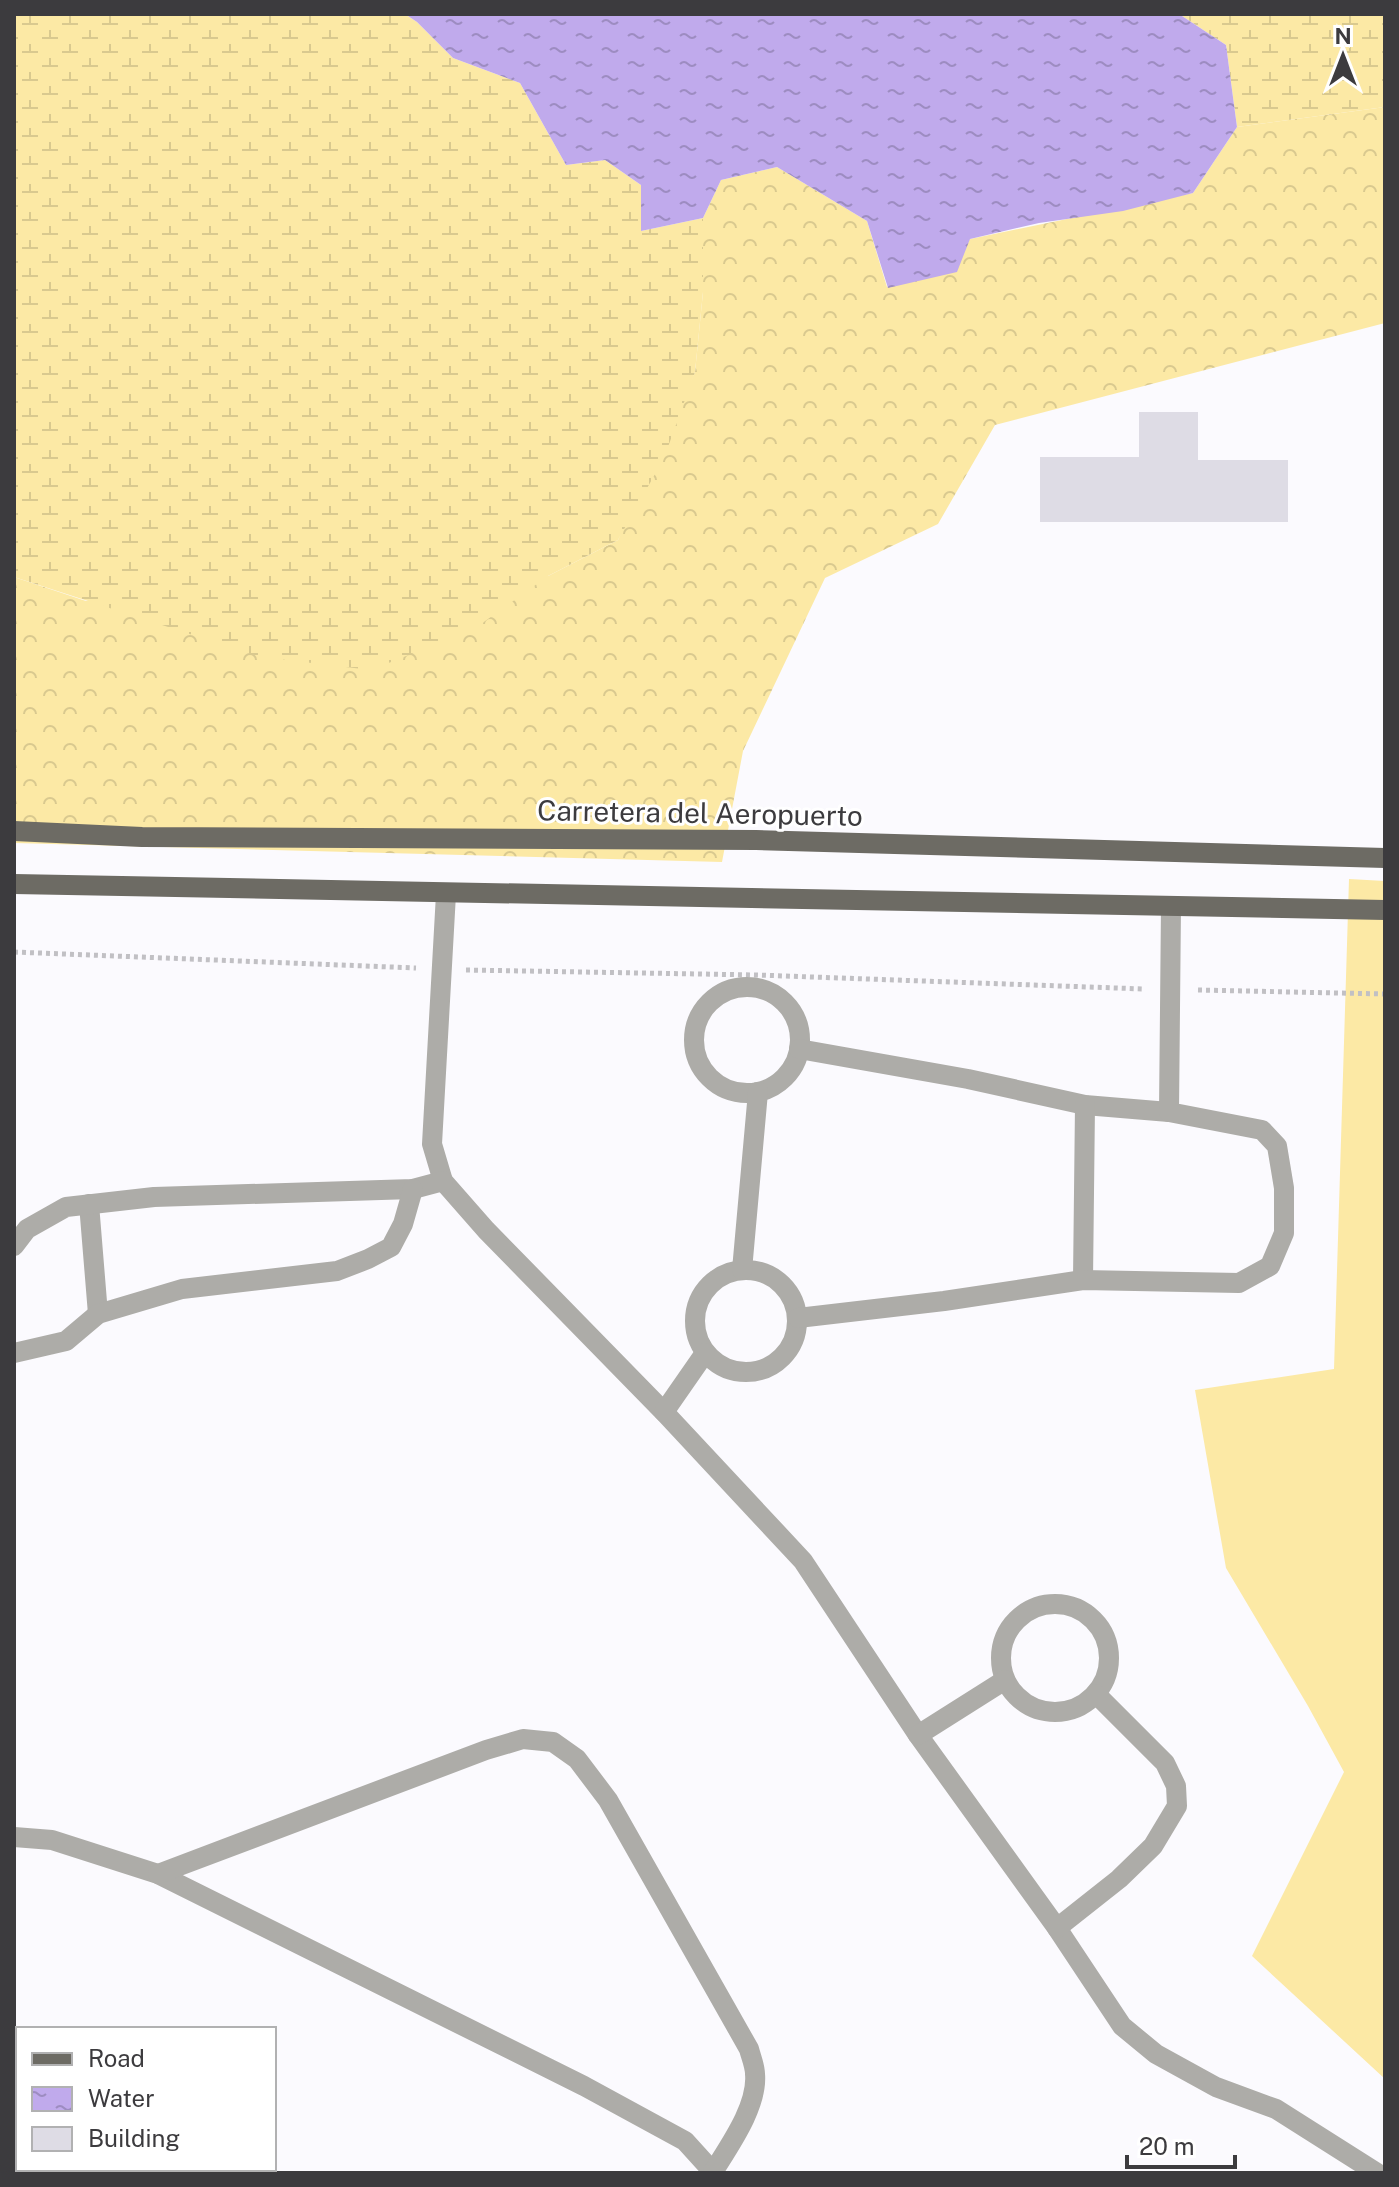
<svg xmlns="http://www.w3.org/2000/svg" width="1399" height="2187" viewBox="0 0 1399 2187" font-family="'Public Sans',sans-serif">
  <defs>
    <pattern id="forest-crowns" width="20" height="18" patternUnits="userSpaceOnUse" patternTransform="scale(2)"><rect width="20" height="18" fill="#fce9a5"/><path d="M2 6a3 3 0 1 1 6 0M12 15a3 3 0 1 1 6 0" fill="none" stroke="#d9c98f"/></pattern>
    <pattern id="wetland-marsh" width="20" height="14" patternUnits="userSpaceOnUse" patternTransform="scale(2)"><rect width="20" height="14" fill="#fce9a5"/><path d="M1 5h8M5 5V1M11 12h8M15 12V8" fill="none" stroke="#d9c98f"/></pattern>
    <pattern id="water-ripples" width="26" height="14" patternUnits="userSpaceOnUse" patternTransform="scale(2)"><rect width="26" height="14" fill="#c0aaec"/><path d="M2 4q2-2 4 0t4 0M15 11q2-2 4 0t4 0" fill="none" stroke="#9d8cc1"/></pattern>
  </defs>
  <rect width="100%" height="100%" fill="#fbfafe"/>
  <!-- grass -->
  <path fill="#fce9a5" d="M1349,879L1385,881V2079L1252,1956L1344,1772L1308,1706L1226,1568L1195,1390L1334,1369Z"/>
  <!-- forest -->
  <path fill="url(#forest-crowns)" d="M1385,107V323L995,425L938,524L825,578L743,751L722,862L14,843V577L86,601L548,576L618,540L695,372L703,292V218L721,180L777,167L867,221L887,287L970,239L1193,193L1237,127Z"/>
  <!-- wetland -->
  <g fill="url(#wetland-marsh)">
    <path d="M14,14H405L417,22L453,58L520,83L566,165L605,160L641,185V231L703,218V292L695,372L664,458L618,540L548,576L474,629L371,670L261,657L14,577Z"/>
    <path d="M1179,14H1385V107L1237,127L1226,45Z"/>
  </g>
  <!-- water -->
  <path fill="url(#water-ripples)" d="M405,14H1179L1226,45L1237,127L1193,193L1123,211L1039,223L970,239L957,272L888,288L867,221L777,167L721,180L703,218L641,231V185L605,160L566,165L520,83L453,58L417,22Z"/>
  <!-- building -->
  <path fill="#dedce5" d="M1139,412H1198V460H1288V522H1040V457H1139Z"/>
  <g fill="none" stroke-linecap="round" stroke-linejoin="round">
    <!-- path -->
    <g stroke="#c1c0c4" stroke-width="5" stroke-dasharray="4 4" stroke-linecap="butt">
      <path d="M14,952L416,968"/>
      <path d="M466,970L757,975L1144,989"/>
      <path d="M1198,990L1385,994"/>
    </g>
    <!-- minor -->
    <g stroke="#adaca8" stroke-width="20">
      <path d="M446,894L432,1144L443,1181L486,1230L664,1412L803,1561L918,1735L1057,1928L1122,2026L1156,2054L1216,2087L1276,2109L1377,2173"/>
      <circle cx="747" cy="1040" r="53"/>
      <path d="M799,1049L968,1079L1085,1105L1169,1112"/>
      <path d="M89,1204L98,1314"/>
      <path d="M14,1246L27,1229L66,1207L154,1197L413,1189L443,1181"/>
      <circle cx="746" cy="1321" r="51"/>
      <path d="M742,1270L758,1092"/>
      <path d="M1083,1280L1085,1105"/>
      <path d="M798,1318L944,1301L1083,1280L1239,1283L1270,1266L1284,1233V1188L1277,1146L1262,1130L1169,1112L1171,906"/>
      <path d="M14,1353L66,1341L98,1314L182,1289L337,1271L368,1259L391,1247L403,1224L413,1189"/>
      <path d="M664,1412L705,1353"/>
      <circle cx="1055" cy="1658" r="54"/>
      <path d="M918,1735L1005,1680"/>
      <path d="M14,1837L52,1840L158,1874L584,2086L685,2141L714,2173"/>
      <path d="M158,1874L486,1750L523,1739L553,1742L577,1759L608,1800L749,2049C751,2057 755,2066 755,2074C758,2106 729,2146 713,2172"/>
      <path d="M1057,1928L1119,1879L1153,1846L1177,1806L1176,1786L1165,1763L1096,1694"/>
    </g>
    <!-- major -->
    <g stroke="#6d6b64" stroke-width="20">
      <path d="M14,831L142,837L756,840L1385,858"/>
      <path d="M14,884L1385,910"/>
    </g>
  </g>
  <g text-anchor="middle" stroke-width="6" stroke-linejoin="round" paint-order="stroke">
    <!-- street labels -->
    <g font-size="28" fill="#3c3b3e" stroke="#fff">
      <text transform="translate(700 813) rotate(1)" y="10">Carretera del Aeropuerto</text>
    </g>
  </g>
  <!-- border -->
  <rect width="1399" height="2187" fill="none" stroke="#3c3b3e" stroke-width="32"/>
  <!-- legend -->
  <rect x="16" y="2027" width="260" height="144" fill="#ffffff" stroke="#b1b1b2" stroke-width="2"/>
  <rect x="32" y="2053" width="40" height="12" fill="#6d6b64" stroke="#b1b1b2" stroke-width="2"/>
  <text x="88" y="2067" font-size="24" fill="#3c3b3e">Road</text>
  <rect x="32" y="2087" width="40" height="24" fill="url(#water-ripples)" stroke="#b1b1b2" stroke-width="2"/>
  <text x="88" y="2107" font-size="24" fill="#3c3b3e">Water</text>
  <rect x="32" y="2127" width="40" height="24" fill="#dedce5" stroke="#b1b1b2" stroke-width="2"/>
  <text x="88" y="2147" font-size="24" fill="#3c3b3e">Building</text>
  <!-- north arrow -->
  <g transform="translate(1343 56)" stroke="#ffffff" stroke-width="6" paint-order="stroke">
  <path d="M0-6L14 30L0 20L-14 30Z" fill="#3c3b3e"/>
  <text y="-12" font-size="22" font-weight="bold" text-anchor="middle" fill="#3c3b3e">N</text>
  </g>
  <!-- scale -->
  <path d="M1127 2155v12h108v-12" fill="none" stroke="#3c3b3e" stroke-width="4"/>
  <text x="1139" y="2155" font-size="24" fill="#3c3b3e" stroke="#ffffff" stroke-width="6" paint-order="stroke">20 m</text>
</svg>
